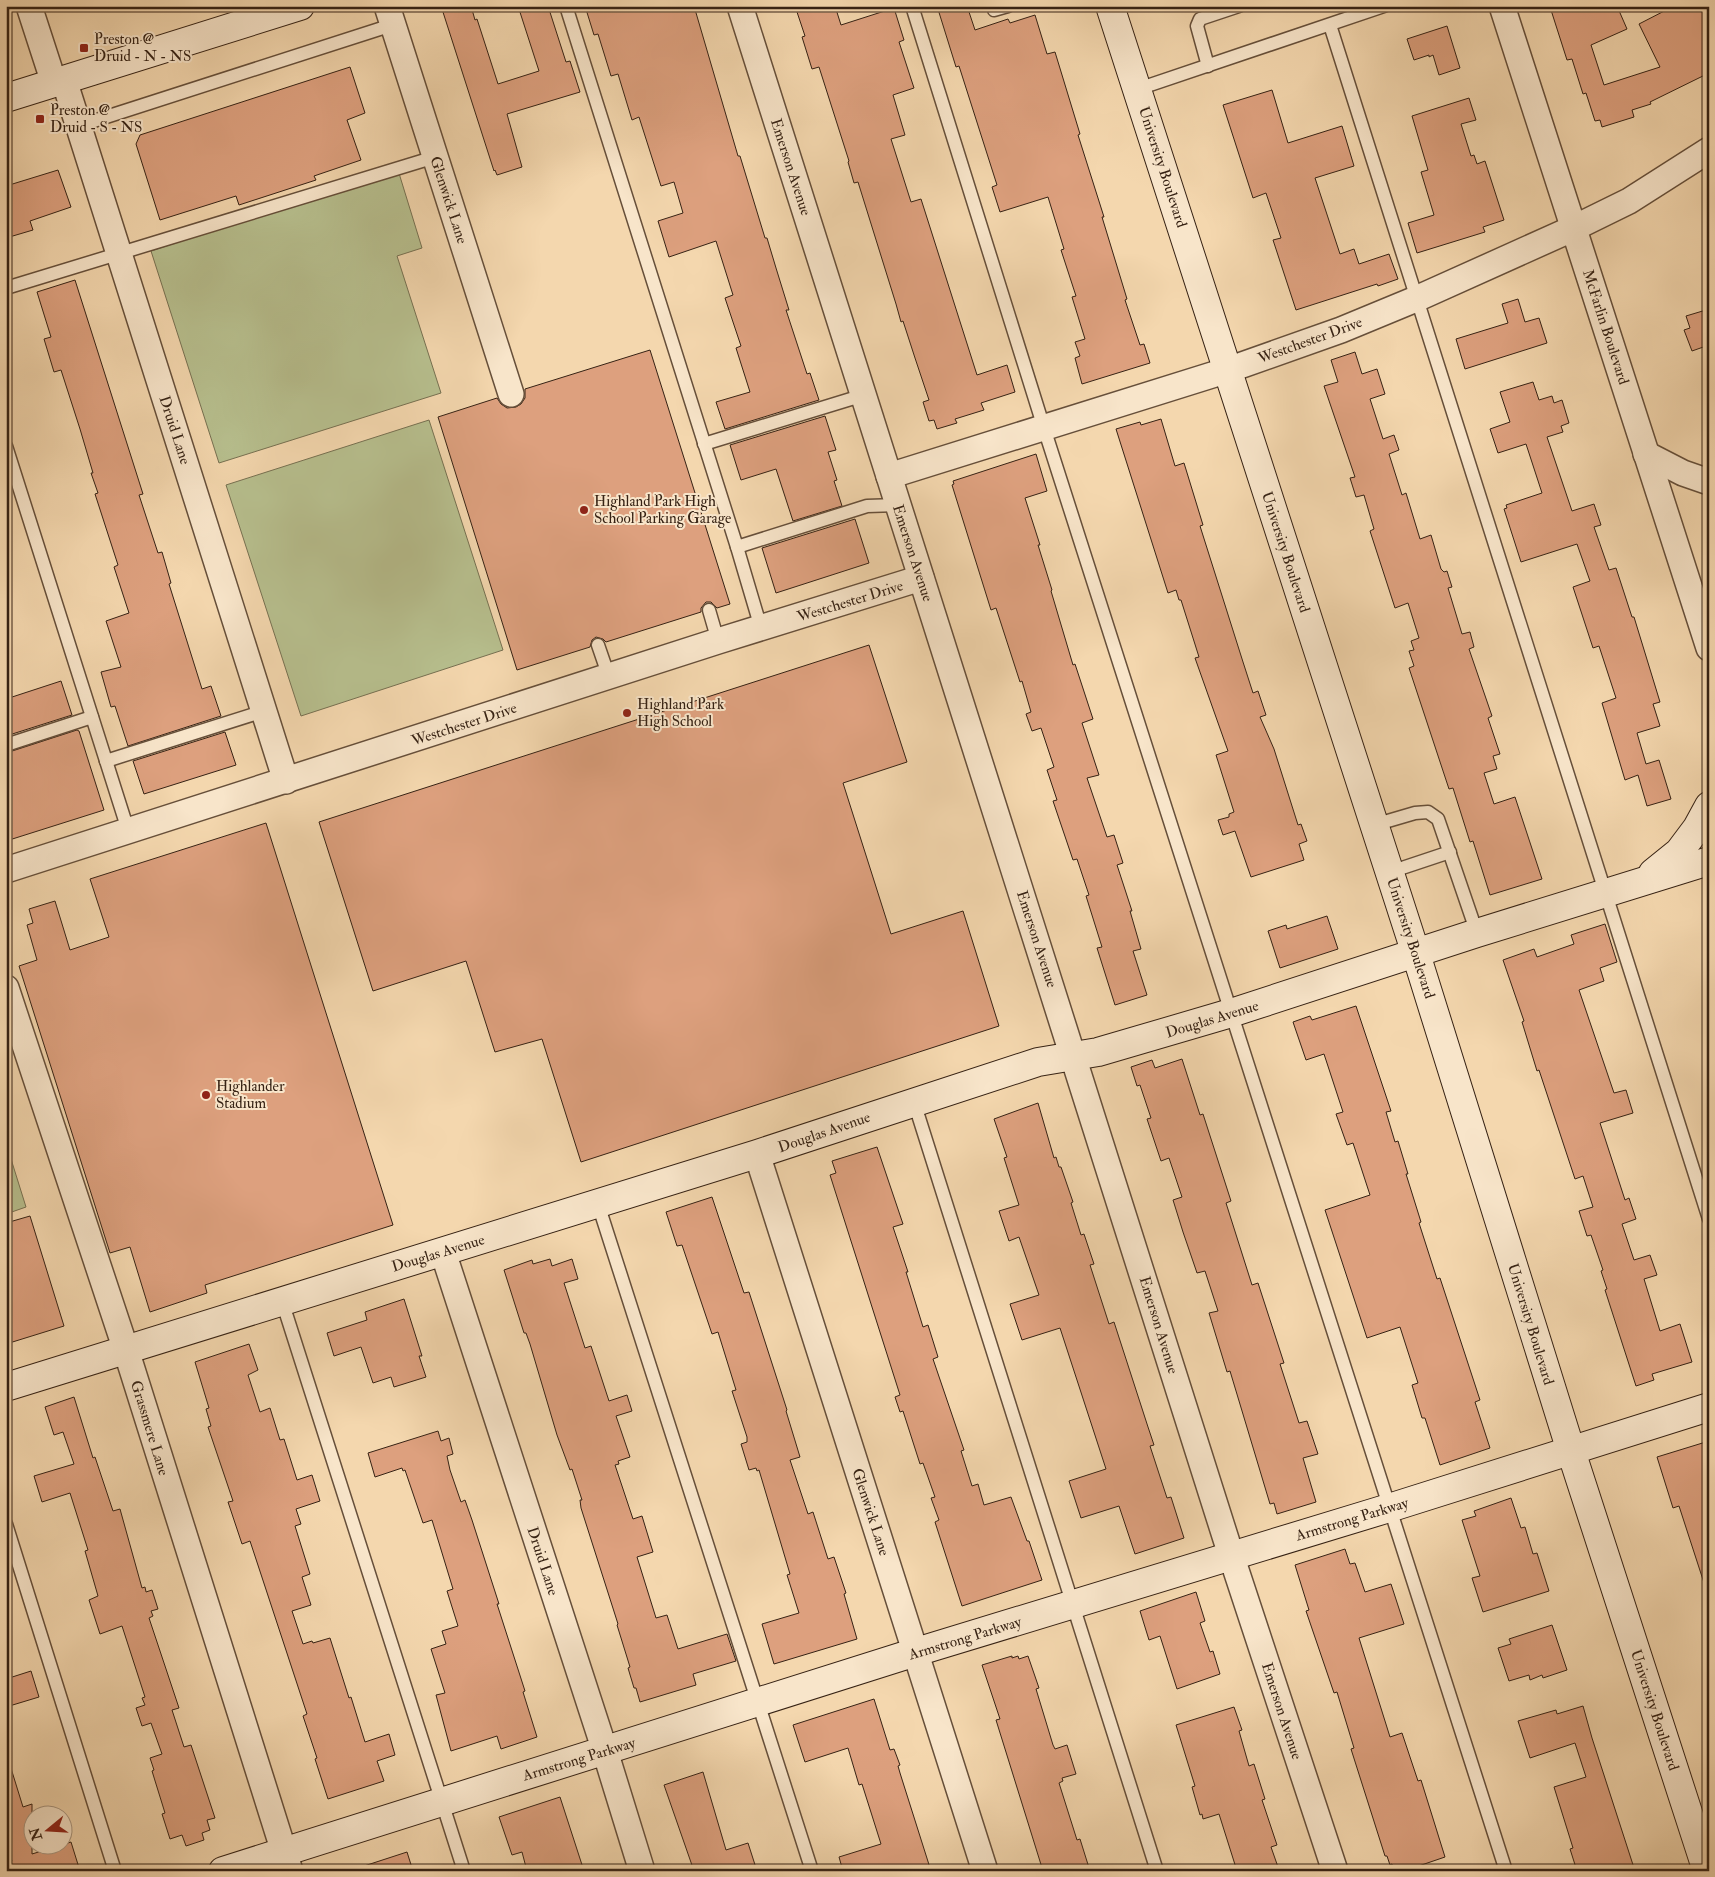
<svg xmlns="http://www.w3.org/2000/svg" width="1715" height="1877" viewBox="0 0 1715 1877" font-family="'IM FELL Double Pica',serif">
  <rect width="100%" height="100%" fill="#f4d7ae"/>
  <filter id="stains"><feTurbulence type="fractalNoise" baseFrequency=".004" numOctaves="4"/><feColorMatrix values="0 0 0 0 .2 0 0 0 0 .09 0 0 0 0 .02 0 0 0 .5 -.17"/></filter>
  <radialGradient id="worn" r=".72"><stop offset=".6" stop-color="#630" stop-opacity="0"/><stop offset="1" stop-color="#630" stop-opacity=".3"/></radialGradient>
  <!-- green -->
  <g fill="#b7bf8e" stroke="#767051">
    <path d="M398,170L422,248L397,256L441,393L219,463L151,251Z"/>
    <path d="M429,420L503,650L301,716L226,485Z"/>
    <path d="M6,1143L26,1207L6,1214Z"/>
  </g>
  <!-- building -->
  <g fill="#dda07e" stroke="#362214">
    <path d="M452,6H471L475,20L477,19L498,84L539,71L518,6H548L566,62L570,61L580,92L507,114L522,167L497,175L495,170L494,171L442,9Z"/>
    <path d="M585,6H694L738,156H740L765,238H767L776,268L789,310H786L807,374L810,373L819,400L725,429L716,402L750,392L736,348L741,346L725,298L733,295L716,241L669,257L658,221L683,213L674,182L661,186L639,117L632,120L618,74L611,76L598,34L594,35Z"/>
    <path d="M795,6H835L841,25L894,8L904,40L899,42L914,88L893,95L905,135L891,139L911,202L921,199L977,375L1007,365L1015,392L981,403L984,410L955,419L957,423L937,429L934,420L929,421L923,402L929,400L915,358L903,321L901,322L896,304L858,182L854,183L848,162L849,161L819,67L812,69L802,37L805,36Z"/>
    <path d="M937,6H967L975,30L1008,19L1010,23L1035,15L1047,54L1055,52L1080,134L1078,135L1104,217H1102L1127,299L1125,300L1140,345L1144,344L1150,363L1082,384L1075,358L1080,356L1075,342L1085,339L1072,297L1076,296L1061,250L1064,249L1048,197L1000,212L992,187L997,185L959,66L956,67Z"/>
    <path d="M1562,6H1617L1627,29L1591,45L1604,85L1660,67L1639,24L1674,6H1700L1709,24V73L1650,102L1651,104L1632,110L1634,117L1602,127L1600,120L1595,121L1586,93L1583,94L1572,59L1567,60L1551,10Z"/>
    <path d="M1447,26L1460,68L1439,75L1433,55L1429,57V55L1414,60L1407,39Z"/>
    <path d="M350,67L365,113L347,120L361,160L314,176L316,180L239,205L236,196L160,220L136,144L140,135Z"/>
    <path d="M1272,90L1288,143L1342,126L1354,166L1315,178L1340,254L1354,249L1359,264L1389,254L1398,279L1378,286L1377,284L1296,310L1273,240L1281,238L1266,193L1253,198L1223,105Z"/>
    <path d="M1469,98L1476,120L1461,124L1471,156L1474,155L1477,164L1485,161L1504,220L1483,227L1485,232L1417,253L1408,223L1434,215L1421,172L1428,170L1412,116Z"/>
    <path d="M58,170L71,207L30,221L33,230L6,238V186Z"/>
    <path d="M75,280L143,494L139,495L158,553L162,552L171,583L169,584L202,689L211,686L221,716L128,746L115,706L111,707L101,672L121,667L106,621L129,613L114,567L118,565L95,494L98,493L91,473H93L80,429L61,370L54,372L44,339L51,337L37,292Z"/>
    <path d="M1518,299L1525,322L1539,318L1547,343L1465,369L1456,339L1508,323L1502,304Z"/>
    <path d="M1706,310L1709,319V345L1692,351L1684,330L1690,328L1686,316Z"/>
    <path d="M650,350L730,604L717,608L711,602H706L701,608V612L606,642L603,639L596,637L592,640L590,647L517,670L438,417L497,398L501,404L507,408L516,407L521,404L525,398V389Z"/>
    <path d="M1355,352L1362,374L1377,369L1385,394L1370,399L1383,439L1394,435L1399,450L1389,454L1402,495L1406,493L1420,539L1431,535L1441,569L1444,572L1447,571L1452,587L1448,588L1462,634L1470,632L1474,647L1469,649L1492,716L1488,718L1500,754L1493,756L1497,769L1484,773L1494,804L1515,797L1542,879L1490,895L1473,841L1470,842L1453,788L1449,789L1409,668L1414,666L1409,651L1414,650L1411,641L1419,638L1408,603L1395,608L1370,531L1374,529L1364,495L1356,497L1350,478L1355,477L1324,386L1338,382L1331,360Z"/>
    <path d="M1533,382L1539,400L1552,396L1554,403L1562,400L1569,423L1561,426L1563,432L1547,437L1572,511L1594,504L1601,525L1594,527L1609,570L1616,568L1632,617H1634L1660,702L1653,704L1660,726L1637,733L1646,764L1659,760L1671,799L1647,806L1638,775L1625,780L1602,703L1616,698L1599,646L1593,648L1573,587L1590,581L1577,544L1521,562L1504,509L1507,508L1506,505L1542,493L1526,444L1498,453L1490,429L1510,422L1500,392Z"/>
    <path d="M825,416L836,450L828,452L837,480L834,481L842,506L793,521L776,469L741,480L730,445Z"/>
    <path d="M1161,419L1175,466L1184,463L1203,525L1200,526L1243,662L1253,693L1258,691L1266,715L1260,717L1274,749L1298,825L1301,824L1307,841L1299,844L1304,860L1251,877L1235,831L1223,835L1218,820L1229,817V814L1234,812L1216,755L1228,751L1195,658L1199,657L1181,600H1179L1176,590L1168,593L1116,429L1140,422L1141,425Z"/>
    <path d="M1036,454L1047,491L1025,498L1040,545H1038L1052,590L1051,591L1073,665L1075,664L1093,719L1082,723L1099,775L1087,778L1107,837L1114,835L1123,863L1117,865L1132,911H1130L1141,949L1133,951L1147,995L1115,1005L1097,948L1102,947L1086,896L1089,895L1077,859L1073,860L1053,801L1057,800L1047,770L1054,767L1041,728L1032,731L1026,714L1031,712L1022,681L1020,682L996,608L991,610L952,485L954,484L953,481Z"/>
    <path d="M855,519L869,563L776,593L762,548Z"/>
    <path d="M869,645L907,762L843,783L891,934L963,911L999,1026L581,1162L542,1039L495,1052L466,961L373,991L319,822Z"/>
    <path d="M61,681L72,715L6,736V699Z"/>
    <path d="M77,730L79,731L104,810L6,841V753Z"/>
    <path d="M225,732L236,765L144,794L133,761Z"/>
    <path d="M266,823L393,1225L205,1285L207,1293L150,1312L130,1247L110,1253L19,966L37,960L27,925L33,923L29,909L55,901L70,950L109,937L90,879Z"/>
    <path d="M1327,916L1338,949L1280,968L1268,931L1286,925L1287,929Z"/>
    <path d="M1605,924L1617,962L1600,968L1604,981L1579,990L1614,1093L1626,1090L1633,1113L1600,1123L1625,1200L1629,1198L1636,1219L1622,1224L1634,1260L1650,1255L1657,1275L1644,1279L1660,1331L1680,1324L1692,1362L1652,1374L1654,1380L1636,1386L1605,1290L1607,1289L1601,1271L1603,1270L1591,1235L1587,1236L1579,1211L1593,1207L1583,1176L1575,1179L1539,1070L1537,1071L1522,1022L1524,1021L1503,960L1534,949L1537,957L1574,944L1571,935Z"/>
    <path d="M1356,1006L1391,1111L1386,1112L1395,1142L1398,1141L1408,1174H1406L1421,1222L1419,1223L1437,1279L1440,1278L1480,1400L1475,1402L1490,1448L1440,1465L1425,1418H1422L1412,1385L1418,1383L1400,1327L1367,1338L1325,1210L1370,1195L1353,1143L1347,1145L1336,1114L1343,1112L1324,1054L1306,1060L1293,1022L1310,1016L1312,1020Z"/>
    <path d="M1182,1059L1200,1115L1203,1114L1231,1201L1226,1203L1252,1285L1258,1283L1284,1363L1280,1364L1299,1423L1307,1421L1318,1454L1303,1458L1316,1502L1277,1514L1274,1503L1270,1504L1230,1371L1227,1372L1209,1313L1218,1311L1205,1271L1197,1273L1183,1232L1173,1200L1182,1197L1169,1158L1161,1161L1147,1119L1151,1118L1140,1085L1137,1086L1131,1067L1152,1060L1155,1068Z"/>
    <path d="M1038,1103L1054,1158L1056,1157L1059,1167H1061L1073,1202L1071,1203L1081,1235L1084,1234L1094,1264L1090,1265L1109,1324L1114,1322L1148,1427L1154,1445L1150,1446L1167,1498L1171,1497L1184,1538L1135,1554L1119,1506L1081,1518L1069,1481L1106,1469L1060,1328L1022,1340L1010,1304L1039,1295L1019,1237L1009,1241L999,1211L1019,1205L1004,1158L1007,1157L994,1119Z"/>
    <path d="M877,1147L903,1224L893,1227L908,1272H906L923,1327L928,1325L938,1357L933,1359L964,1450L961,1451L972,1486L978,1484L984,1505L1011,1497L1027,1541H1029L1042,1580L962,1606L935,1522L939,1520L931,1498L935,1497L923,1463L920,1464L903,1411L900,1412L895,1397L900,1395L830,1175L836,1173L832,1161Z"/>
    <path d="M712,1197L744,1293L749,1292L787,1410L786,1411L800,1457L790,1460L808,1514L813,1512L828,1559L834,1557L846,1593L844,1594L857,1639L774,1664L762,1624L799,1613L787,1575L790,1574L759,1470L757,1471L756,1468L749,1470L741,1444L747,1442V1437L732,1391L736,1390L718,1332L712,1334L682,1245L677,1246L666,1212Z"/>
    <path d="M30,1216L64,1326L6,1344V1223Z"/>
    <path d="M550,1259L552,1266L572,1259L578,1279L564,1283L585,1348L591,1346L609,1401L627,1395L632,1411L616,1416L630,1457L618,1461L619,1464L615,1465L633,1519L642,1516L653,1552L637,1557L656,1618L667,1615L678,1649L727,1634L736,1661L693,1674L696,1685L640,1702L636,1688H634L628,1668L630,1667L617,1625L618,1624L581,1508L580,1500H582L572,1469L570,1470L557,1435L530,1344L526,1333H524L504,1270L532,1260L533,1264Z"/>
    <path d="M404,1299L422,1356H419L426,1377L394,1387L391,1377L373,1383L361,1347L334,1356L327,1333L367,1320L365,1312Z"/>
    <path d="M249,1344L258,1370L248,1375L260,1412L270,1408L280,1440L284,1439L297,1480L312,1475L320,1501L296,1509L301,1524L295,1526L310,1574L302,1577L311,1605L292,1611L303,1644L312,1641L313,1643L330,1638L349,1698L351,1697L365,1742L389,1734L395,1755L377,1761L384,1781L328,1799L315,1759L317,1758L303,1716L307,1714L250,1541L242,1544L228,1502L233,1501L208,1427L211,1426L206,1409L209,1408L195,1362Z"/>
    <path d="M74,1397L93,1458L95,1457L113,1511L120,1509L142,1588L145,1587L146,1592L152,1590L158,1609L151,1611L153,1616L149,1618L179,1708L172,1710L184,1747L191,1745L215,1818L207,1820L210,1830L202,1833L204,1840L186,1846L182,1835L170,1839L162,1814L165,1813L152,1771L154,1770L150,1758L162,1754L151,1723L142,1726L136,1708L145,1705L142,1698L145,1697L122,1626L100,1634L89,1600L98,1596L85,1551L88,1550L70,1493L42,1502L34,1476L74,1464L63,1432L54,1435L45,1407Z"/>
    <path d="M438,1431L441,1441L449,1438L453,1454L447,1456L450,1470L461,1502L465,1500L472,1520L499,1604H497L525,1691L523,1692L537,1737L501,1749L497,1736L451,1751L436,1695L445,1693L431,1649L446,1644L442,1631L458,1626L447,1591L453,1589L432,1520L423,1523L405,1470L403,1471L402,1468L375,1477L368,1453Z"/>
    <path d="M1709,1441V1585L1705,1586L1679,1506L1673,1508L1657,1457Z"/>
    <path d="M1511,1498L1521,1528L1525,1527L1533,1554L1537,1553L1549,1591L1483,1612L1472,1578L1480,1576L1462,1520L1476,1516L1474,1511Z"/>
    <path d="M1345,1549L1350,1564L1355,1563L1365,1592L1391,1584L1404,1624L1359,1638L1390,1737L1402,1733L1418,1781L1421,1780L1445,1857L1404,1871H1394L1392,1864L1390,1865L1387,1856H1385L1351,1749L1354,1748L1337,1692L1334,1693L1306,1611L1309,1610L1295,1565Z"/>
    <path d="M1196,1592L1205,1621L1200,1623L1210,1652L1213,1651L1220,1674L1177,1689L1160,1636L1149,1640L1140,1611Z"/>
    <path d="M1552,1625L1567,1670L1543,1678L1542,1675L1530,1680L1529,1675L1509,1681L1498,1648L1511,1644L1509,1639Z"/>
    <path d="M1012,1656V1658L1018,1656L1019,1659L1028,1656L1039,1688L1036,1689L1053,1745L1055,1749L1067,1745L1076,1774L1062,1778L1063,1781L1059,1783L1077,1840L1080,1839L1090,1871H1043L996,1720L1000,1719L982,1665Z"/>
    <path d="M31,1671L39,1697L6,1707V1679Z"/>
    <path d="M874,1699L890,1750L894,1749L900,1765L898,1766L900,1773L931,1871H843L839,1857L881,1844L862,1784L859,1785L848,1748L805,1762L793,1725Z"/>
    <path d="M1583,1706L1592,1738L1635,1871H1577L1570,1849L1573,1848L1554,1787L1586,1777L1575,1743L1530,1758L1518,1721L1556,1710L1557,1714Z"/>
    <path d="M1234,1707L1242,1730L1239,1731L1249,1766L1254,1764L1265,1799L1262,1800L1277,1845L1271,1847L1278,1867L1268,1871H1237L1219,1814L1203,1819L1202,1814L1200,1815L1192,1787L1195,1786L1176,1725Z"/>
    <path d="M6,1765H10L23,1807L32,1804V1854L71,1842L80,1871H6V1863L12,1861L6,1844Z"/>
    <path d="M703,1772L726,1850L748,1843L757,1871H694L664,1785Z"/>
    <path d="M560,1797L584,1871H527L522,1852L512,1855L499,1817Z"/>
    <path d="M407,1852L413,1871H361V1867Z"/>
  </g>
  <g fill="none" stroke-linecap="round" stroke-linejoin="round">
    <defs>
      <g id="lane">
        <path d="M566,6L737,547L761,628"/>
        <path d="M912,6L1044,428L1506,1871"/>
        <path d="M993,6L994,10L1008,6"/>
        <path d="M1330,25L1709,1219"/>
        <path d="M1208,66L1197,26L1200,19L1239,6"/>
        <path d="M1138,89L1384,6"/>
        <path d="M78,126L392,25"/>
        <path d="M6,288L435,157"/>
        <path d="M704,444L864,395"/>
        <path d="M6,446L128,830"/>
        <path d="M737,547L867,506L898,505"/>
        <path d="M709,610L718,641"/>
        <path d="M598,645L609,677"/>
        <path d="M6,745L92,717"/>
        <path d="M106,761L264,711"/>
        <path d="M1374,825L1415,813L1428,812L1438,819L1477,933"/>
        <path d="M1390,872L1450,852"/>
        <path d="M914,1102L1157,1871"/>
        <path d="M598,1204L812,1871"/>
        <path d="M282,1301L464,1871"/>
        <path d="M6,1524L115,1871"/>
      </g>
      <g id="street">
        <path d="M29,6L54,83"/>
        <path d="M387,6L511,394"/>
        <path d="M740,6L1231,1555L1335,1871"/>
        <path d="M1502,6L1709,648"/>
        <path d="M64,80L286,781"/>
        <path d="M1646,454L1683,473L1709,482"/>
        <path d="M889,476L1228,370L1341,330L1416,299L1574,228L1629,201L1709,150"/>
        <path d="M6,870L718,641L921,578"/>
        <path d="M6,988L126,1350L290,1871"/>
        <path d="M757,1154L985,1871"/>
        <path d="M443,1252L605,1751L642,1871"/>
      </g>
      <g id="secondary">
        <path d="M1110,6L1416,954L1571,1451L1707,1871"/>
        <path d="M6,98L300,6"/>
        <path d="M1653,873L1679,852L1697,828L1709,806"/>
        <path d="M6,1387L757,1154L1038,1062L1098,1052L1231,1013L1477,933L1709,861"/>
        <path d="M223,1871L916,1652L1389,1508L1709,1407"/>
      </g>
    </defs>
    <!-- lane casing -->
    <use href="#lane" stroke="#664f3a" stroke-width="15"/>
    <!-- street casing -->
    <use href="#street" stroke="#664f3a" stroke-width="28"/>
    <!-- secondary casing -->
    <use href="#secondary" stroke="#362214" stroke-width="30"/>
    <!-- lane -->
    <use href="#lane" stroke="#f8e5ca" stroke-width="12"/>
    <!-- street -->
    <use href="#street" stroke="#f8e5ca" stroke-width="25"/>
    <!-- secondary -->
    <use href="#secondary" stroke="#f8e5ca" stroke-width="28"/>
  </g>
  <!-- markers -->
  <g fill="#8f2418" stroke="#f8e5ca" stroke-width="2">
    <rect x="79" y="43" width="10" height="10" rx="2.5"/>
    <rect x="35" y="114" width="10" height="10" rx="2.5"/>
    <circle cx="584" cy="510" r="5"/>
    <circle cx="627" cy="713" r="5"/>
    <circle cx="206" cy="1095" r="5"/>
  </g>
  <g text-anchor="middle" stroke-width="4" stroke-linejoin="round" paint-order="stroke">
    <!-- poi labels -->
    <g font-size="15" fill="#362214" stroke="#f8e5ca" text-anchor="start">
      <text x="94" y="44">Preston @<tspan x="94" dy="17">Druid - N - NS</tspan></text>
      <text x="50" y="115">Preston @<tspan x="50" dy="17">Druid - S - NS</tspan></text>
      <text x="594" y="506">Highland Park High<tspan x="594" dy="17">School Parking Garage</tspan></text>
      <text x="637" y="709">Highland Park<tspan x="637" dy="17">High School</tspan></text>
      <text x="216" y="1091">Highlander<tspan x="216" dy="17">Stadium</tspan></text>
    </g>
    <!-- street labels -->
    <g font-size="15" fill="#362214" stroke="#f8e5ca">
      <text transform="translate(791 167) rotate(72)" y="5">Emerson Avenue</text>
      <text transform="translate(1163 167) rotate(72)" y="5">University Boulevard</text>
      <text transform="translate(449 200) rotate(72)" y="5">Glenwick Lane</text>
      <text transform="translate(1606 327) rotate(72)" y="5">McFarlin Boulevard</text>
      <text transform="translate(1310 340) rotate(-20)" y="5">Westchester Drive</text>
      <text transform="translate(175 430) rotate(72)" y="5">Druid Lane</text>
      <text transform="translate(1286 552) rotate(72)" y="5">University Boulevard</text>
      <text transform="translate(913 553) rotate(72)" y="5">Emerson Avenue</text>
      <text transform="translate(850 601) rotate(-17)" y="5">Westchester Drive</text>
      <text transform="translate(464 724) rotate(-18)" y="5">Westchester Drive</text>
      <text transform="translate(1411 938) rotate(72)" y="5">University Boulevard</text>
      <text transform="translate(1037 939) rotate(72)" y="5">Emerson Avenue</text>
      <text transform="translate(1212 1019) rotate(-17)" y="5">Douglas Avenue</text>
      <text transform="translate(824 1132) rotate(-19)" y="5">Douglas Avenue</text>
      <text transform="translate(438 1253) rotate(-17)" y="5">Douglas Avenue</text>
      <text transform="translate(1531 1324) rotate(73)" y="5">University Boulevard</text>
      <text transform="translate(1159 1325) rotate(73)" y="5">Emerson Avenue</text>
      <text transform="translate(150 1428) rotate(73)" y="5">Grassmere Lane</text>
      <text transform="translate(871 1512) rotate(72)" y="5">Glenwick Lane</text>
      <text transform="translate(1352 1519) rotate(-17)" y="5">Armstrong Parkway</text>
      <text transform="translate(543 1561) rotate(72)" y="5">Druid Lane</text>
      <text transform="translate(965 1638) rotate(-17)" y="5">Armstrong Parkway</text>
      <text transform="translate(1655 1710) rotate(72)" y="5">University Boulevard</text>
      <text transform="translate(1282 1711) rotate(72)" y="5">Emerson Avenue</text>
      <text transform="translate(579 1759) rotate(-17)" y="5">Armstrong Parkway</text>
    </g>
  </g>
  <!-- margin -->
  <rect width="1715" height="1877" fill="none" stroke="#f4d7ae" stroke-width="25"/>
  <rect x="8" y="8" width="1700" height="1862" fill="none" stroke="#362214" stroke-width="2.5"/>
  <rect x="12" y="12" width="1690" height="1852" fill="none" stroke="#362214"/>
  <!-- north arrow -->
  <g transform="translate(48 1830) rotate(252)"><circle r="24" fill="#f8e5ca" stroke="#aa9781"/>
  <path d="M0-4L9 19L0 12L-9 19Z" fill="#8f2418"/>
  <text y="-8" font-size="14" font-weight="bold" text-anchor="middle" fill="#362214">N</text>
  </g>
  <rect width="100%" height="100%" filter="url(#stains)"/>
  <rect width="100%" height="100%" fill="url(#worn)"/>
</svg>
